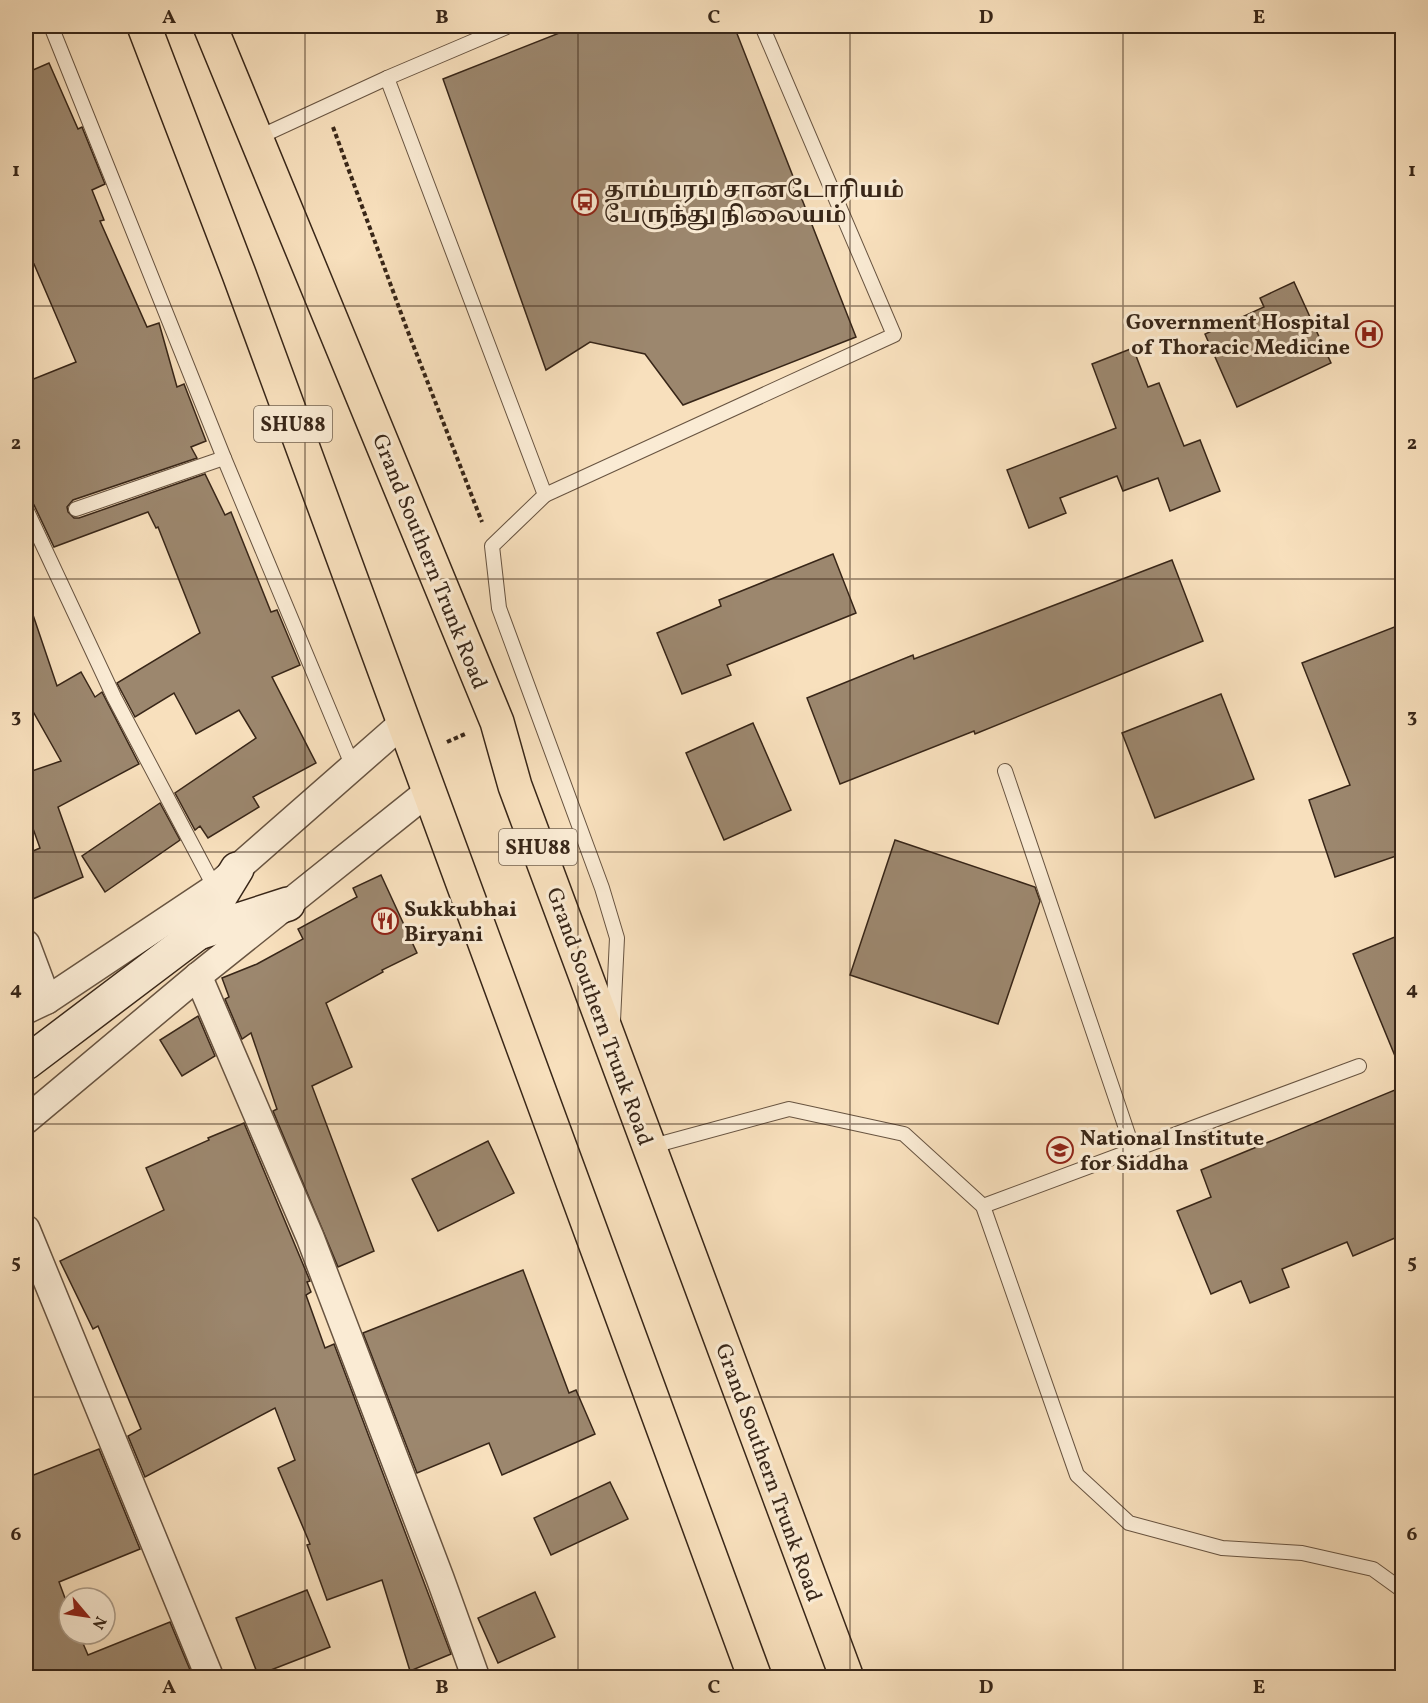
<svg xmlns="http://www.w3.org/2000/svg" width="1428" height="1703" viewBox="0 0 1428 1703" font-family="Vollkorn,'Noto Serif Tamil',serif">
  <rect width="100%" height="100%" fill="#f8e0bd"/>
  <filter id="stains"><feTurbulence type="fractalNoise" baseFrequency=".00333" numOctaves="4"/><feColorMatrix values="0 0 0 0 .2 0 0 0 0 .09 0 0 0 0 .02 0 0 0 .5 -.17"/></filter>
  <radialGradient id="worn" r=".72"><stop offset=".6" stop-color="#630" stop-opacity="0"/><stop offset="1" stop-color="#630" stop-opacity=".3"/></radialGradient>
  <!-- building -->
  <g fill="#9c876e" stroke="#382618" stroke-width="1.5">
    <path d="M577,26H734L856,337L683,405L645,354L590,342L546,370L443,79Z"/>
    <path d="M49,63L78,129L82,127L105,184L92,190L104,220L100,221L147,327L159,323L177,387L184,384L206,441L191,447L197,458L73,500L67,507L68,512L74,518H79L205,474L225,515L231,512L271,612L277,610L300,665L272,677L316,763L253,797L259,807L208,838L200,826L195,830L175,793L256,738L239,710L196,734L174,693L135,717L117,683L200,633L158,527L156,528L148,512L54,547L34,505L31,501L26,500V382L76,362L34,264L26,268V73Z"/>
    <path d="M1294,282L1331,363L1237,407L1205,334L1264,307L1260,298Z"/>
    <path d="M1133,348L1148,387L1159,383L1184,446L1200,440L1220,491L1170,511L1158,478L1123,491L1117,476L1060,498L1066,513L1029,528L1007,470L1116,428L1092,364Z"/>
    <path d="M833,554L856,613L727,665L731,675L682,694L657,633L721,606L719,600Z"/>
    <path d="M1172,560L1203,641L975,734L974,731L840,784L807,698L913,655L914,659Z"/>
    <path d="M30,606L57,686L81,672L95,697L102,692L139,764L58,807L83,877L26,902V854L40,848L26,809V773L61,761L26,699V607Z"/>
    <path d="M1402,624V854L1335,877L1309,800L1350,785L1302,663Z"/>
    <path d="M1221,694L1254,779L1155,818L1122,733Z"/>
    <path d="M753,723L791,810L724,840L686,753Z"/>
    <path d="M160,803L180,840L105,892L82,856Z"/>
    <path d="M895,840L1035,887L1040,901L998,1024L850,975Z"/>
    <path d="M381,875L417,953L382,970L383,972L326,1003L352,1067L312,1086L374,1251L338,1267L273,1111L277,1109L251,1033L242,1039L225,999L229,997L222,978L257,964L303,939L298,929L357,897L353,888Z"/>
    <path d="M1402,934V1073L1353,954Z"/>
    <path d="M198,1016L215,1056L182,1076L160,1040Z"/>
    <path d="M1402,1087V1235L1353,1256L1347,1242L1282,1269L1289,1287L1250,1303L1241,1281L1211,1294L1177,1211L1211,1197L1201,1170Z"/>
    <path d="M244,1123L310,1281L307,1282L311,1292L306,1295L325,1348L334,1344L451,1654L410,1671L382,1580L327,1600L307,1545L310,1544L278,1468L295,1460L275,1408L145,1477L128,1436L141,1429L98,1326L93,1329L60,1261L164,1210L146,1168L209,1140L208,1138Z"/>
    <path d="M488,1141L514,1193L438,1231L412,1179Z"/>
    <path d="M523,1270L569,1393L576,1390L595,1434L502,1475L489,1443L417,1473L363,1333Z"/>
    <path d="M99,1449L140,1549L59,1582L69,1609V1634H79L88,1655L170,1622L193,1677H32L26,1661V1478Z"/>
    <path d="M610,1482L628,1519L551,1555L534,1518Z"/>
    <path d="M307,1590L330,1647L258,1675L236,1618Z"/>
    <path d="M535,1592L555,1637L498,1663L478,1618Z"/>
  </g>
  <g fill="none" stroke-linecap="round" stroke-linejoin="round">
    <defs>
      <g id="lane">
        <path d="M51,26L224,458L353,767"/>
        <path d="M387,78L545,495L894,335L762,26"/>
        <path d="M257,138L387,78L509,26"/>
        <path d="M545,495L492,546L499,608L602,888L617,938L613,1021"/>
        <path d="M26,509L114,697L215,888"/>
        <path d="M76,509L224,458"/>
        <path d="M1005,771L1133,1149"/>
        <path d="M649,1147L789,1109L904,1134L983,1206L1077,1475L1129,1523L1222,1548L1302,1553L1373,1569L1402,1590"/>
        <path d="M983,1206L1359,1066"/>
      </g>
      <g id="street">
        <path d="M26,944L47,1000"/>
        <path d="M198,976L310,1237L440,1578L476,1678"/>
        <path d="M26,1010L47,1000L215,888L403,723"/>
        <path d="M26,1120L198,976L429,791"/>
        <path d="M26,1229L210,1678"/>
      </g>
      <g id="secondary">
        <path d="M237,869L198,933L288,904"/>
        <path d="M26,1063L198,933"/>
      </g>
      <g id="primary">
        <path d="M144,26L239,274L755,1678"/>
        <path d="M210,26L497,722L515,786L847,1678"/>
      </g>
    </defs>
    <!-- lane casing -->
    <use href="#lane" stroke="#685441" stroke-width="16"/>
    <!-- street casing -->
    <use href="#street" stroke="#685441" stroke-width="30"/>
    <!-- secondary casing -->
    <use href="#secondary" stroke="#382618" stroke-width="36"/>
    <!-- primary casing -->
    <use href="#primary" stroke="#382618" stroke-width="36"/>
    <!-- path -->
    <g stroke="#382618" stroke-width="4" stroke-dasharray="4.5 3" stroke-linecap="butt">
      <path d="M333,127L405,324L482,522"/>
      <path d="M447,742L465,734"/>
    </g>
    <!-- lane -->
    <use href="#lane" stroke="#faebd4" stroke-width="14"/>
    <!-- street -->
    <use href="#street" stroke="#faebd4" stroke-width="27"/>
    <!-- secondary -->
    <use href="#secondary" stroke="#faebd4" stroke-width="33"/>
    <!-- primary -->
    <use href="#primary" stroke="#f8e0bd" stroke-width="33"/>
  </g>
  <!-- grid -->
  <path fill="none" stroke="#382618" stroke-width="1.5" stroke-opacity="0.55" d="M305,26V1678M578,26V1678M850,26V1678M1123,26V1678M26,306H1402M26,579H1402M26,852H1402M26,1124H1402M26,1397H1402"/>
  <!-- icons -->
  <defs>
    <symbol id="bus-ring" viewBox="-11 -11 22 22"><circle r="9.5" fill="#faebd4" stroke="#8f2418" stroke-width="1.5"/><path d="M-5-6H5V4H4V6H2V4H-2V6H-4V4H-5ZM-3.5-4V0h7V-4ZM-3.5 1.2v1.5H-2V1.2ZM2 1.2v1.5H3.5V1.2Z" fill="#8f2418"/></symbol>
    <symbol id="hospital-ring" viewBox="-11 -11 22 22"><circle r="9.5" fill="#faebd4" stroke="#8f2418" stroke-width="1.5"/><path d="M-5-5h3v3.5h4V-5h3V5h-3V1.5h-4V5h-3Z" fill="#8f2418"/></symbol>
    <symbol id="restaurant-ring" viewBox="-11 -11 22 22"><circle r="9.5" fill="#faebd4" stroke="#8f2418" stroke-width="1.5"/><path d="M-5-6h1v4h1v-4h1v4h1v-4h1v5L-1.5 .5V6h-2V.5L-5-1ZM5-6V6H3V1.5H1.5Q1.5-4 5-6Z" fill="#8f2418"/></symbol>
    <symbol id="university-ring" viewBox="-11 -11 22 22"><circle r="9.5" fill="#faebd4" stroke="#8f2418" stroke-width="1.5"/><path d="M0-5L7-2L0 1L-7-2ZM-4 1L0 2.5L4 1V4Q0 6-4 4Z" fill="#8f2418"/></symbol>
  </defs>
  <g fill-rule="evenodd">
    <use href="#bus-ring" x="570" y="187" width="30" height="30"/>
    <use href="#hospital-ring" x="1354" y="319" width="30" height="30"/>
    <use href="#restaurant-ring" x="370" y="906" width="30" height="30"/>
    <use href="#university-ring" x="1045" y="1135" width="30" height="30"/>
  </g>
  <g text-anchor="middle" stroke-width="6" stroke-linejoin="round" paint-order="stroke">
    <!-- shield labels -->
    <g fill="#faebd4" stroke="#726150" stroke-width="1.5">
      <rect x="254" y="406" width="78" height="36" rx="4.5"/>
      <rect x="499" y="829" width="78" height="36" rx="4.5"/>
    </g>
    <g font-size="21" font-weight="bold" fill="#382618">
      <text x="293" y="431">SHU88</text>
      <text x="538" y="854">SHU88</text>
    </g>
    <!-- poi labels -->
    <g font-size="22" font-weight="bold" fill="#382618" stroke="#faebd4" text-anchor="start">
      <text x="604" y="197">தாம்பரம் சானடோரியம்<tspan x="604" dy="25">பேருந்து நிலையம்</tspan></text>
      <text x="1350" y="329" text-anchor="end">Government Hospital<tspan x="1350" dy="25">of Thoracic Medicine</tspan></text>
      <text x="404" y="916">Sukkubhai<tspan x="404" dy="25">Biryani</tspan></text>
      <text x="1080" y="1145">National Institute<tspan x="1080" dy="25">for Siddha</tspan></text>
    </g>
    <!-- street labels -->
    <g font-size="22" fill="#382618" stroke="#faebd4">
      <text transform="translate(431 561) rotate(68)" y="8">Grand Southern Trunk Road</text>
      <text transform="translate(601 1016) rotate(70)" y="8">Grand Southern Trunk Road</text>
      <text transform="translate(770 1472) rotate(70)" y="8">Grand Southern Trunk Road</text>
    </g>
  </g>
  <!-- margin -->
  <rect width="1428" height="1703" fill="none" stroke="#f8e0bd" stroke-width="66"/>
  <!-- north arrow -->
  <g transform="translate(87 1616) rotate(119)"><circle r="28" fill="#faebd4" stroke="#ac9c89" stroke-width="1.5"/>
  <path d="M0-4.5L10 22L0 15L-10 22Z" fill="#8f2418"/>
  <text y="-9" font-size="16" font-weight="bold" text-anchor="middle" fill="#382618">N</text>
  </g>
  <rect x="33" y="33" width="1362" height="1637" fill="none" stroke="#382618" stroke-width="2"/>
  <g font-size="20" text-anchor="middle" font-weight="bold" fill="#382618">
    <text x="169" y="23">A</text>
    <text x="442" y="23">B</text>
    <text x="714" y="23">C</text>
    <text x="986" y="23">D</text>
    <text x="1259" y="23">E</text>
    <text x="16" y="176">1</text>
    <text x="1412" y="176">1</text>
    <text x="16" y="449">2</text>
    <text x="1412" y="449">2</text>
    <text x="16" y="722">3</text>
    <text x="1412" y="722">3</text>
    <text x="16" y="995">4</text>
    <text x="1412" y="995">4</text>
    <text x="16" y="1268">5</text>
    <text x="1412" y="1268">5</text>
    <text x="16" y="1540">6</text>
    <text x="1412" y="1540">6</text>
    <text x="169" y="1693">A</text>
    <text x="442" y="1693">B</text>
    <text x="714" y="1693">C</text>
    <text x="986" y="1693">D</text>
    <text x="1259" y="1693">E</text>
  </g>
  <rect width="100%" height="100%" filter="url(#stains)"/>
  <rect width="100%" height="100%" fill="url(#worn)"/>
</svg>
